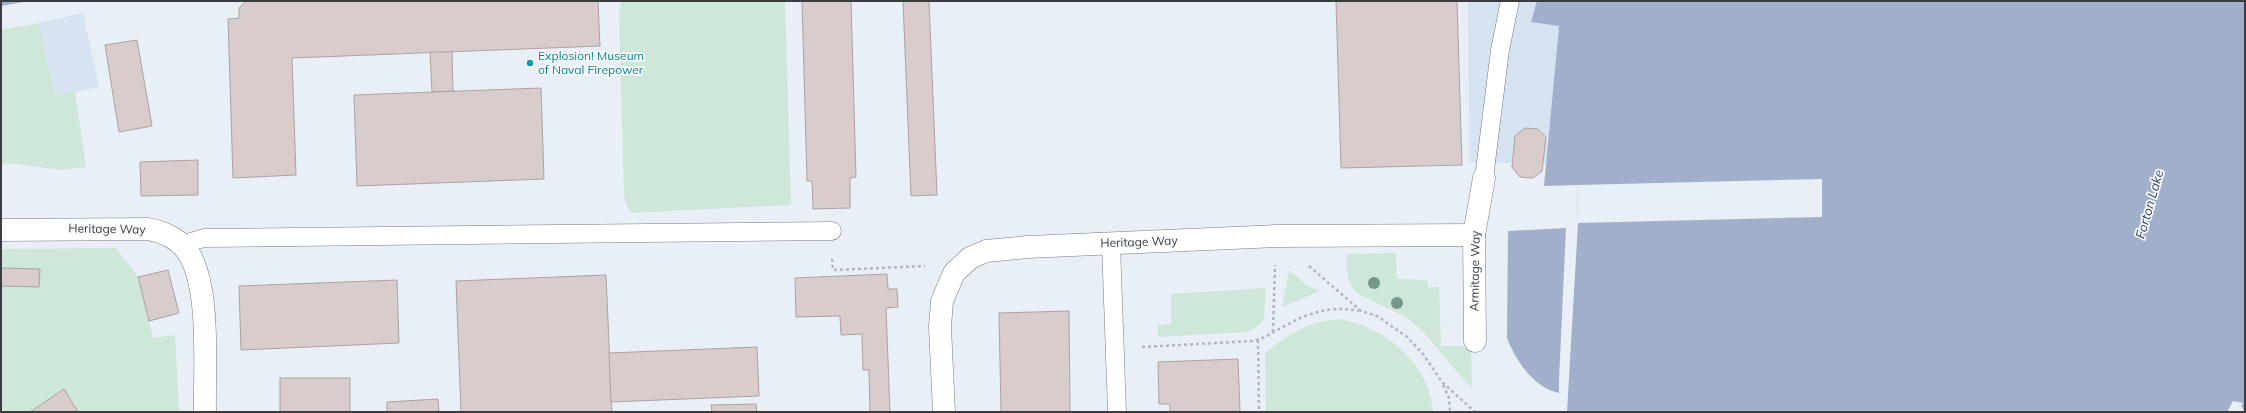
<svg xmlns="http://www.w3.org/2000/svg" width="2246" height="413" viewBox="0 0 2246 413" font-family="Mulish,sans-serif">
  <rect width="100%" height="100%" fill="#e8eff6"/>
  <!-- built -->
  <g fill="#d6e3f0">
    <path d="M1468,1H1537L1559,26L1546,164L1469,162Z"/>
    <path d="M83,13L99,87L55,96L39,23Z"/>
  </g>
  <!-- green -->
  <g fill="#cfe7d8">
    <path d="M621,1H785L791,205L631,213L626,203L624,195L619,13Z"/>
    <path d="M39,23L55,95L75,92L86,167L63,170L7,163L1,165V30Z"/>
    <path d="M116,248L138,277L153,338L175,335L179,412H1V249Z"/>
    <path d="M1396,253L1397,279L1427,280L1428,287H1439L1441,346H1471L1472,388C1449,366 1433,337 1407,318C1395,310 1357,297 1352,287C1346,277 1346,265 1347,254Z"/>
    <path d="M1289,270L1308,286L1320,291L1282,307Z"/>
    <path d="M1266,288L1264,318L1260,324L1247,332L1158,337V325L1171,324V294Z"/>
    <path d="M1340,319C1386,328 1429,363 1433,412H1266L1265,353C1287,335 1310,320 1340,319Z"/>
  </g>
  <!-- water -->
  <g fill="#a2afca">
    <path d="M1,1H29L1,6Z"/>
    <path d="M1537,1H2245V412H1567L1578,223L1577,185L1544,186L1559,26L1531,22Z"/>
    <path d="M1566,228L1559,380V393C1534,388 1516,361 1507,338L1508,231Z"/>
  </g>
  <!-- pier -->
  <g fill="#e8eff6">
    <path d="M1822,179V217L1578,223L1577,185Z"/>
    <path d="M2233,401L2243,403L2241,406L2245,412H2227Z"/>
  </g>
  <!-- building -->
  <g fill="#d8cccc" stroke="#ada2a1">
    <path d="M246,1H598L600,46L292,58L296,175L233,178L228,19L239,18V8Z"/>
    <path d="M802,1H851L856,177L850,178V208L813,209L812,181H807Z"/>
    <path d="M903,1H929L937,195L911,196Z"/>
    <path d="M1336,1H1457L1462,165L1341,168Z"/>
    <path d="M137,40L152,126L119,132L105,45Z"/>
    <path d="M430,52H452L453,91L432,92Z"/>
    <path d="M541,88L544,179L357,186L354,95Z"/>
    <path d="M1525,128L1538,129L1546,137L1542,171L1533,178L1520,177L1512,167L1515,136Z"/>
    <path d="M198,160V195L141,196L140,162Z"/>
    <path d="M1,268L40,269L39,287L1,286Z"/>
    <path d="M168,270L179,313L149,321L138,277Z"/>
    <path d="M887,274L888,289H897L898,307L886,308L890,412H870L869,370H863L862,334L841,335L840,316L796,317L795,278Z"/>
    <path d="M606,275L612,412H461L456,281Z"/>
    <path d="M397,280L399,343L241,350L239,286Z"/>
    <path d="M1069,311L1070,412H1001L999,313Z"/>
    <path d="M757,347L759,396L611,402L609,353Z"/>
    <path d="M1238,359L1240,412H1170V404H1159L1158,362Z"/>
    <rect x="280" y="378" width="70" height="34"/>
    <path d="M64,389L78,412H30Z"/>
    <path d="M438,399L439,412H387V402Z"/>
    <path d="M756,404L757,412H712L711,405Z"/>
  </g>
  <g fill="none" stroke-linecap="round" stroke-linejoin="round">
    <defs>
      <g id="service">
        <path d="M1484,178L1500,50L1510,1"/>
        <path d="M1111,244L1117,412"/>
        <path d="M181,245L204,238L832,231"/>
      </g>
      <g id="minor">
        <path d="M1,230L148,229C164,232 180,239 189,254C211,290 204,370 205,412"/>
        <path d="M1475,341L1474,235L1484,178"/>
        <path d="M944,412L940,327L942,301L954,273L970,258L986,251L1028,247L1276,236L1474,235"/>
      </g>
    </defs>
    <!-- service casing -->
    <use href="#service" stroke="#757c82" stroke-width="19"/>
    <!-- minor casing -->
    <use href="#minor" stroke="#757c82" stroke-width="23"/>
    <!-- path -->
    <g stroke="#b2b7bd" stroke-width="2.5" stroke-dasharray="3 3" stroke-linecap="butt">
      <path d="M832,259L833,270L925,266"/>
      <path d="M1309,266L1361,311L1377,316L1407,337L1423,354L1442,382L1475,412"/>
      <path d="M1273,332L1275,265"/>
      <path d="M1258,340L1259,412"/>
      <path d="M1142,347L1252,341C1264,339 1273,332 1283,327C1308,313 1330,305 1359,311"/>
      <path d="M1443,385L1449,398L1450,412"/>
    </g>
    <!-- service -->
    <use href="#service" stroke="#fff" stroke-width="18"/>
    <!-- minor -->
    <use href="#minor" stroke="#fff" stroke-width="22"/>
  </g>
  <!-- trees -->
  <g fill="#77978c">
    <circle cx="1374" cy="283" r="6"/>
    <circle cx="1397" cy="303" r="6"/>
  </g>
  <!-- markers -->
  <circle fill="#0f9aa8" stroke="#f9fcfe" stroke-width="1.5" cx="530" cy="63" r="4"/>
  <g text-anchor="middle" stroke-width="3.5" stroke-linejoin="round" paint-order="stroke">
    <!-- culture labels -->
    <g font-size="12" fill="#0d838f" stroke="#f9fcfe" text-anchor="start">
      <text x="538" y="60">Explosion! Museum<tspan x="538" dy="14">of Naval Firepower</tspan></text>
    </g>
    <!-- street labels -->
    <g font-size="12" fill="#3a3c3f" stroke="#f9fcfe">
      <text transform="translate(107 229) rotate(1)" y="4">Heritage Way</text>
      <text transform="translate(1139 242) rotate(-2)" y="4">Heritage Way</text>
      <text transform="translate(1475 271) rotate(-89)" y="4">Armitage Way</text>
    </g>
    <!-- water labels -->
    <g font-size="13" font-style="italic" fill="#2f4168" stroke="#f9fcfe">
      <text transform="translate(2149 204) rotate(-74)" y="5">Forton Lake</text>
    </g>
  </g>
  <!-- border -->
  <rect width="2246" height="413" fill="none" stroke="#3a3c3f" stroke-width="4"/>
</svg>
